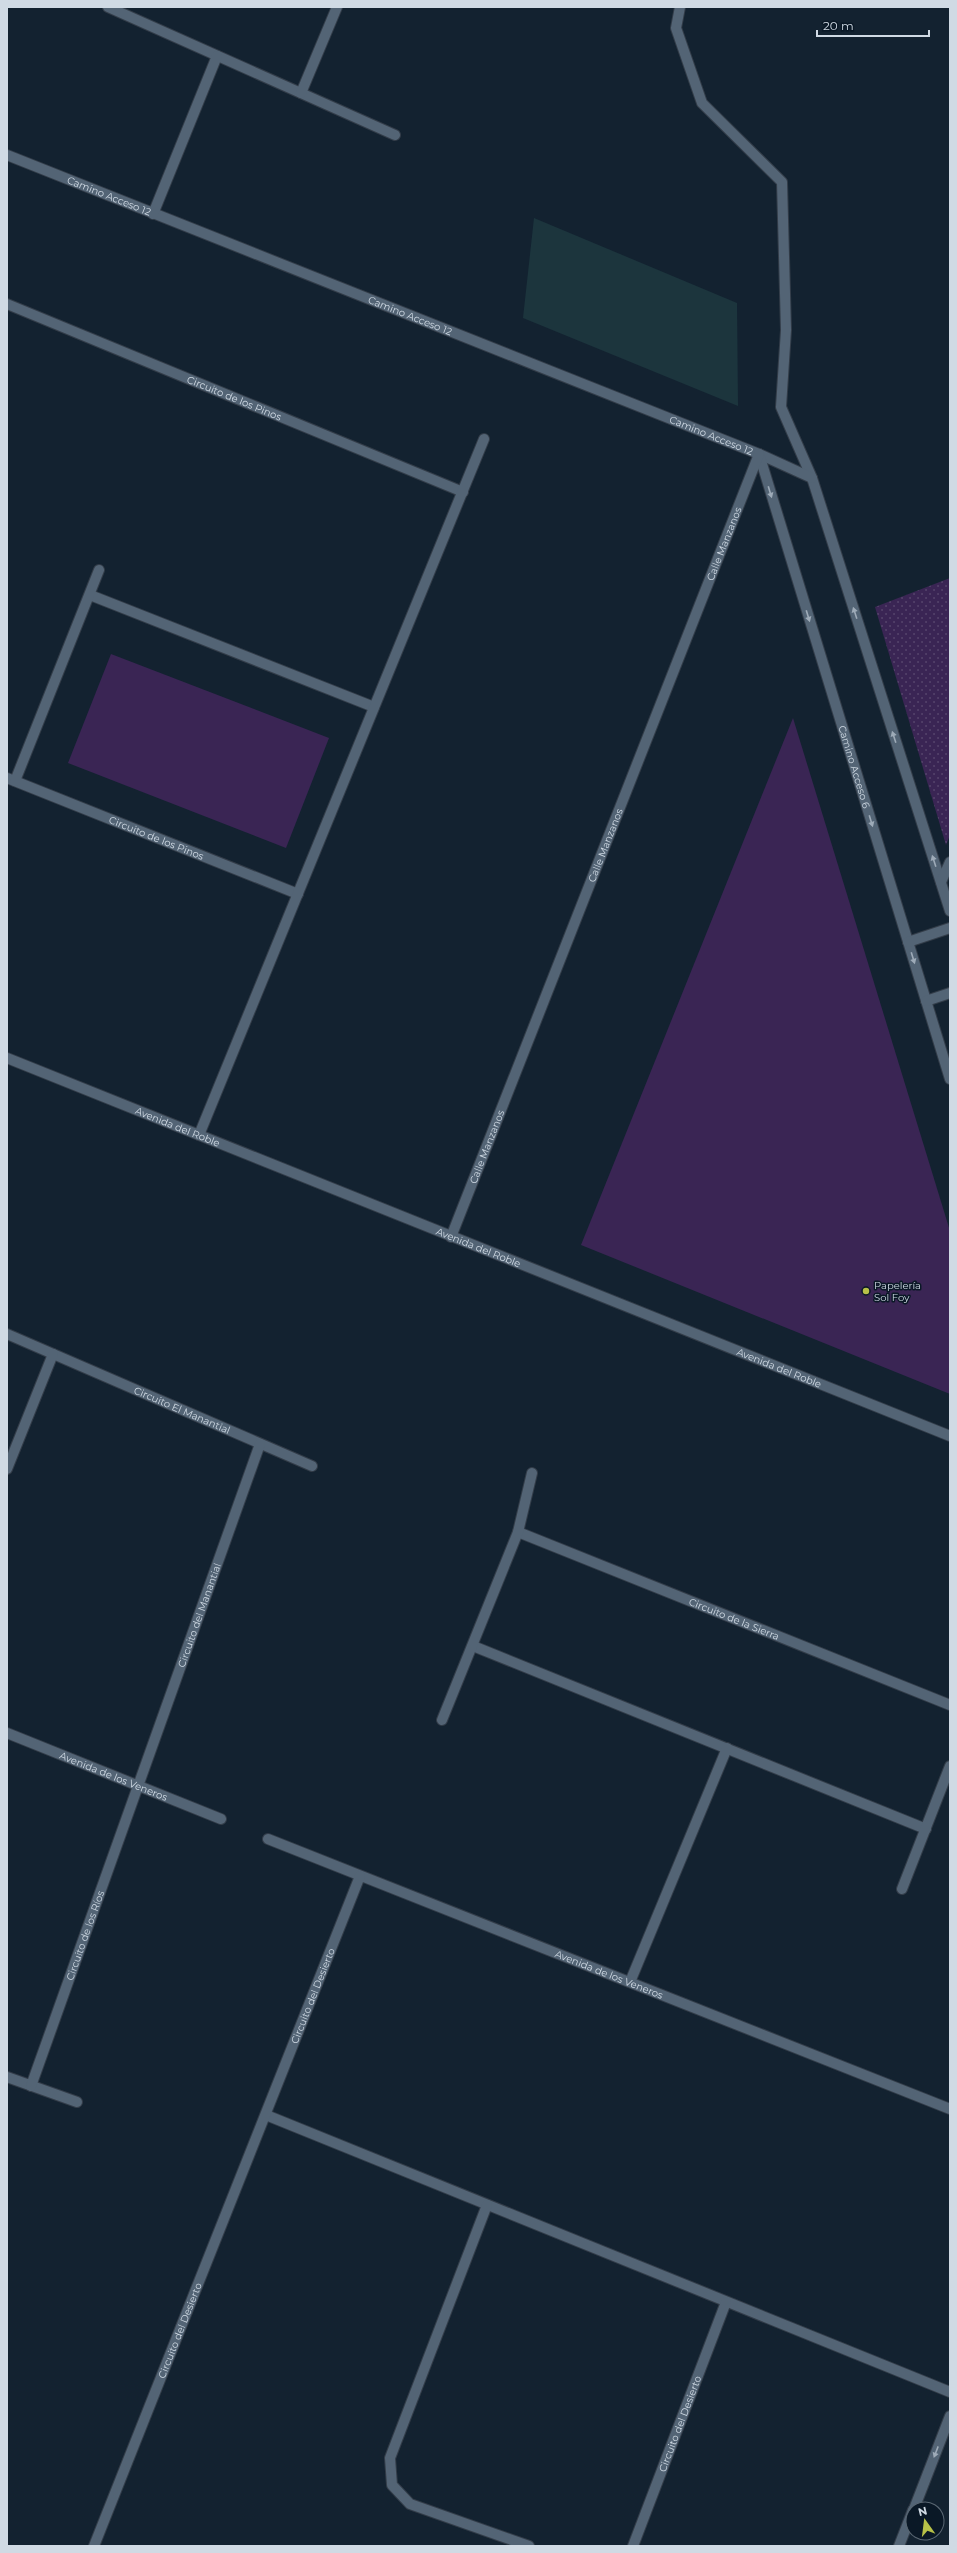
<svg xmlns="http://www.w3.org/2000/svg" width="957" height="2553" viewBox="0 0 957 2553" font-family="Montserrat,sans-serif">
  <defs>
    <pattern id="garden-dots" width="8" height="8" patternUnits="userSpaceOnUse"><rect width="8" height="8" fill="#3a2554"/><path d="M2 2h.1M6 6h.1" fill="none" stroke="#55446c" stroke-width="1.8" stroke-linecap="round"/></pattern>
  </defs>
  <rect width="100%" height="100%" fill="#132230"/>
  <!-- park -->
  <g fill="#3a2554">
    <path d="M111,654L329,738L286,848L68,763Z"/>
    <path d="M793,718L950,1231V1394L581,1245Z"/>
  </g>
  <!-- garden -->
  <path fill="url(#garden-dots)" d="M950,578V835L946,845L875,607Z"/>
  <!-- building -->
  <path fill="#1c353d" d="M534,218L737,303L738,406L523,318Z"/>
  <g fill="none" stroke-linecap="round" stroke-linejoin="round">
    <defs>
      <g id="minor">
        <path d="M108,7L395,135"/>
        <path d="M680,7L676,28L702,103L782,182L786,330L781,407L812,478L950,911"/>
        <path d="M301,93L337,7"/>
        <path id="s1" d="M7,155L759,454L812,478"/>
        <path d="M153,214L217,56"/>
        <path id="s2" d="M7,304L463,492"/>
        <path id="s3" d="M759,454L950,1079"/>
        <path d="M90,595L374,707"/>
        <path id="s4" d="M7,778L298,894"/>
        <path d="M15,781L99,570"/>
        <path d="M941,882L950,862"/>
        <path d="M908,942L950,928"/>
        <path d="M926,1001L950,993"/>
        <path id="s5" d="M7,1058L950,1436"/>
        <path d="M199,1135L484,439"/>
        <path id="s6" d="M451,1237L759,454"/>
        <path id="s7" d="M7,1334L312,1466"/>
        <path d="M7,1469L53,1354"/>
        <path id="s8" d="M518,1532L950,1705"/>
        <path d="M473,1646L926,1829"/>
        <path d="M442,1720L518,1532L532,1473"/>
        <path id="s9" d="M7,1733L221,1819"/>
        <path id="s10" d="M268,1839L950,2109"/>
        <path d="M902,1889L950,1766"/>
        <path d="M630,1982L727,1748"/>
        <path d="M7,2077L77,2102"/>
        <path id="s11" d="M31,2086L260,1444"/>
        <path d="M266,2115L950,2392"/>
        <path d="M487,2205L390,2458L392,2485L410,2504L529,2546"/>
        <path d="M914,2509L950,2416"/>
        <path id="s12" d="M94,2546L360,1876"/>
        <path id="s13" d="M633,2546L726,2302"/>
        <path d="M899,2546L913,2510"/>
      </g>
    </defs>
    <!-- minor casing -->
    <use href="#minor" stroke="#333d49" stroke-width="12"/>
    <!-- minor -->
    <use href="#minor" stroke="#536475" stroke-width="10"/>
  </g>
  <!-- one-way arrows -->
  <defs><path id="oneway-solid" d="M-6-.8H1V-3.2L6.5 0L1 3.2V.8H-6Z"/></defs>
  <g fill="#9eabb8">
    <use href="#oneway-solid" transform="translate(770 492) rotate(73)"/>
    <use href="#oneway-solid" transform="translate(855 613) rotate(-108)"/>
    <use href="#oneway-solid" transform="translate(808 616) rotate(73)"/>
    <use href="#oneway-solid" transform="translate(894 737) rotate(-108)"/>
    <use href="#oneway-solid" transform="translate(871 821) rotate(73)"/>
    <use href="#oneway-solid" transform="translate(934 861) rotate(-108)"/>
    <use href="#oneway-solid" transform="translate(913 958) rotate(73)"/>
    <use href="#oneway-solid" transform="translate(936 2452) rotate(111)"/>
  </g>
  <!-- markers -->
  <circle fill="#b7c148" stroke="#0a1826" stroke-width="1.5" cx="866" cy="1291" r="4"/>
  <g text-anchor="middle" stroke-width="3" stroke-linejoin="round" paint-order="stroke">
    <!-- street labels -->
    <g font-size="10" fill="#d0dae4" stroke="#0a1826">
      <text dy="4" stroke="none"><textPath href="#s1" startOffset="110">Camino Acceso 12</textPath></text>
      <text dy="4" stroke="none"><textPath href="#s1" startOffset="434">Camino Acceso 12</textPath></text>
      <text dy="4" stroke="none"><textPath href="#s2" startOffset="246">Circuito de los Pinos</textPath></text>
      <text dy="4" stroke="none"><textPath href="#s1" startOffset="758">Camino Acceso 12</textPath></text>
      <text dy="4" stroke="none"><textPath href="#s6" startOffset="745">Calle Manzanos</textPath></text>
      <text dy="4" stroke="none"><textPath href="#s3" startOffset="327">Camino Acceso 6</textPath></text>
      <text dy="4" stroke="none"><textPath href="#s4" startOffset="161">Circuito de los Pinos</textPath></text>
      <text dy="4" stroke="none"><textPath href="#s6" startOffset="421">Calle Manzanos</textPath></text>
      <text dy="4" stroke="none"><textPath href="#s5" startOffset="184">Avenida del Roble</textPath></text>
      <text dy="4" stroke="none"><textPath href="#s6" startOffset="97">Calle Manzanos</textPath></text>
      <text dy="4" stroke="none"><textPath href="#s5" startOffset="508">Avenida del Roble</textPath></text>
      <text dy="4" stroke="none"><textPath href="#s5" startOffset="832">Avenida del Roble</textPath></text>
      <text dy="4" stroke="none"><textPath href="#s7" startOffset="191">Circuito El Manantial</textPath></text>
      <text dy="4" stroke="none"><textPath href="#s11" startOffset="500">Circuito del Manantial</textPath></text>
      <text dy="4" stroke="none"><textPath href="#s8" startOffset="233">Circuito de la Sierra</textPath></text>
      <text dy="4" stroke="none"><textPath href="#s9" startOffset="115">Avenida de los Veneros</textPath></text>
      <text dy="4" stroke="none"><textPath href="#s11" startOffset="160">Circuito de los Ríos</textPath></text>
      <text dy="4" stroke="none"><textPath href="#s10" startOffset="367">Avenida de los Veneros</textPath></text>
      <text dy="4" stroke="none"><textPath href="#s12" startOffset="592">Circuito del Desierto</textPath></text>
      <text dy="4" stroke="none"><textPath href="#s12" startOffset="232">Circuito del Desierto</textPath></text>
      <text dy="4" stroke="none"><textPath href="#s13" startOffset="131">Circuito del Desierto</textPath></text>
    </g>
    <!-- poi labels -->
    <g font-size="10" fill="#d0dae4" stroke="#0a1826" text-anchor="start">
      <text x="874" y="1289">Papelería<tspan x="874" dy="12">Sol Foy</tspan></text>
    </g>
  </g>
  <!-- border -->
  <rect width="957" height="2553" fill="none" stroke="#d0dae4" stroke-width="16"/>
  <!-- north arrow -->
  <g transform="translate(925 2521) rotate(346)"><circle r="19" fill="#0a1826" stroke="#596672"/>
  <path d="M0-3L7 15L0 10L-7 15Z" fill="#b7c148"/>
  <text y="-6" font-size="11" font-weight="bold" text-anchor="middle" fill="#d0dae4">N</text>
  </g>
  <!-- scale -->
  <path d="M817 30v6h112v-6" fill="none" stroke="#d0dae4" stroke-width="2"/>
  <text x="823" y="30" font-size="12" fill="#d0dae4" stroke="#0a1826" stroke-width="3" paint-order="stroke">20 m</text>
</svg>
